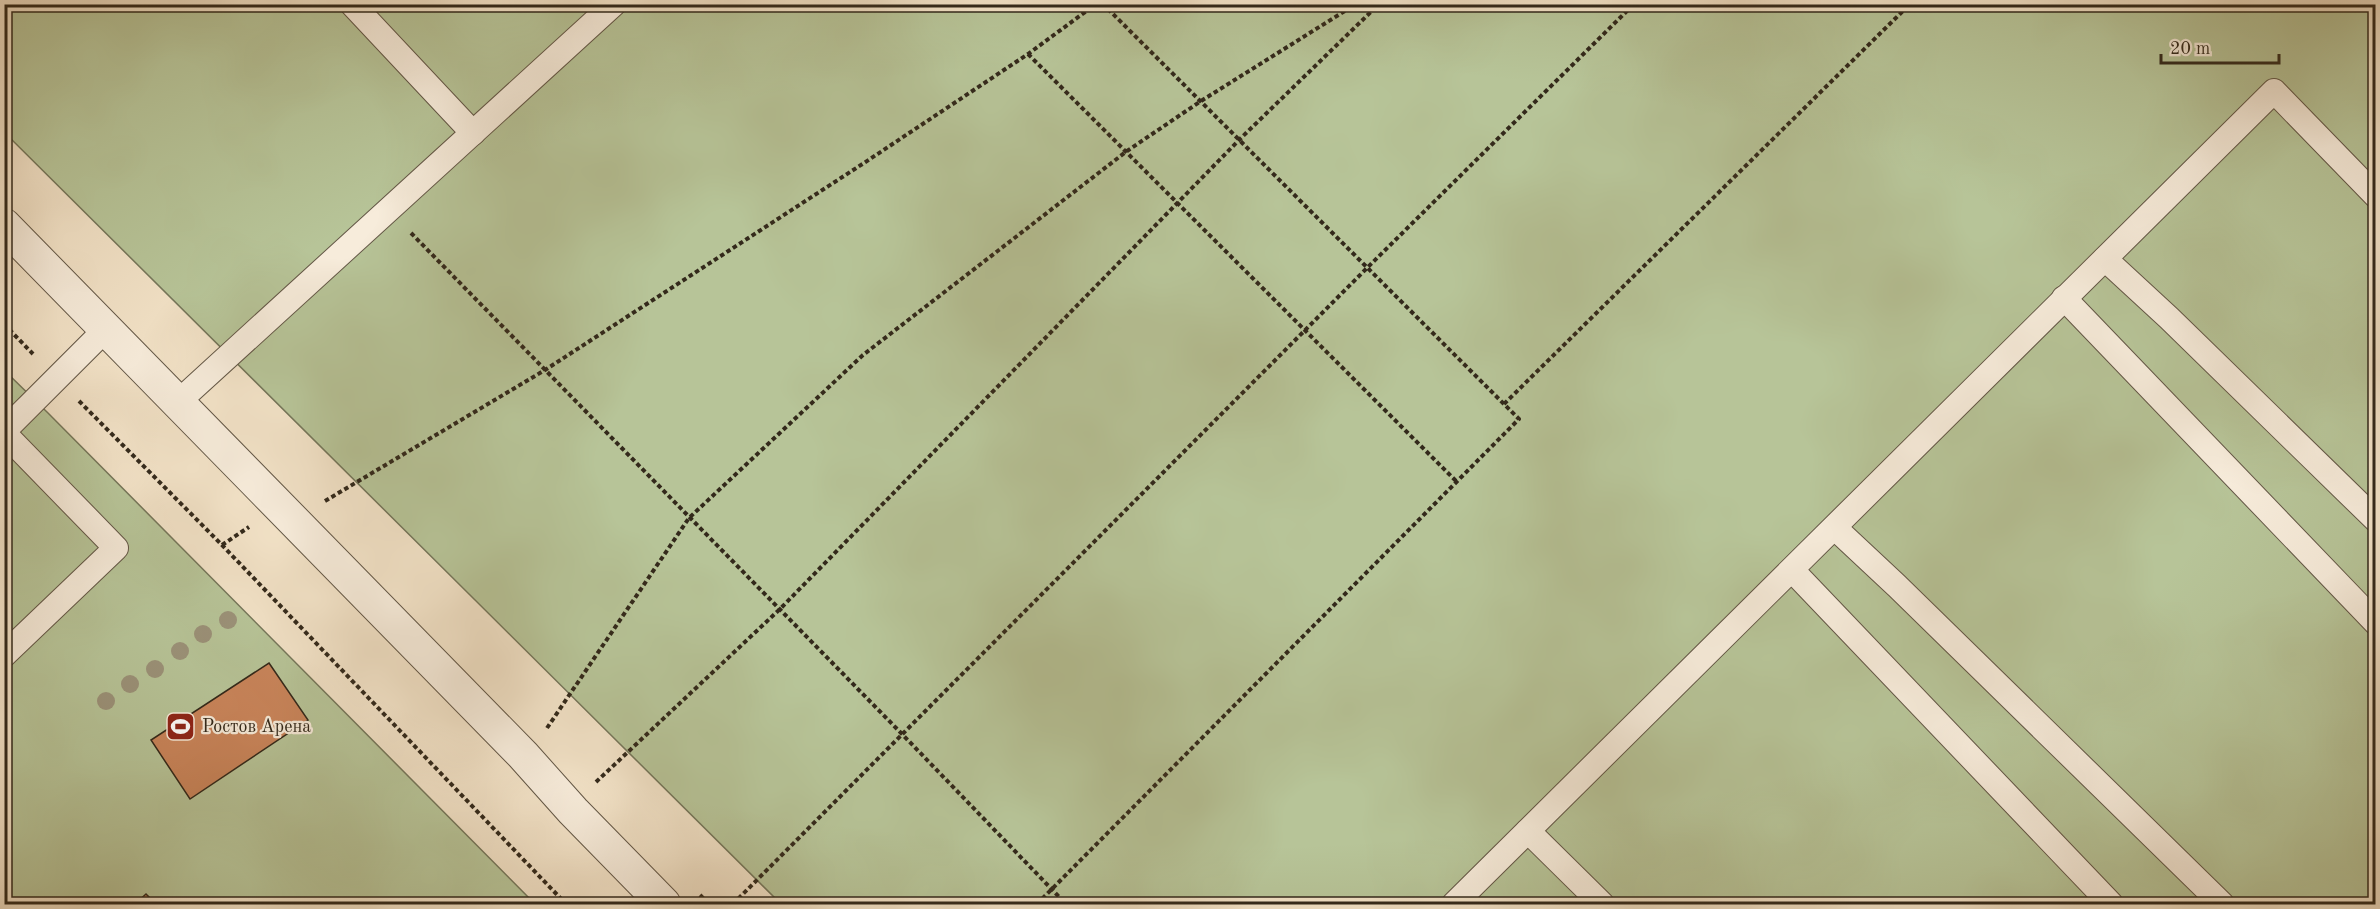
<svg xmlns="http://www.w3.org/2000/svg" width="2380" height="909" viewBox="0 0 2380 909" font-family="'Old Standard TT',serif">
  <rect width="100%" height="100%" fill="#f2e2c7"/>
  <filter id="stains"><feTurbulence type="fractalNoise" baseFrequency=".00333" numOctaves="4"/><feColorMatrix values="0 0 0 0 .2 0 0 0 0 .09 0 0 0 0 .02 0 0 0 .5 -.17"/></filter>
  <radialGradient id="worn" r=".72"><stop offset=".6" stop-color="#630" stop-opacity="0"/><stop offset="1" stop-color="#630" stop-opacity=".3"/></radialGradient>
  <!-- green -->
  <g fill="#b7c498" stroke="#75765a" stroke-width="1.5">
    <path d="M4,5H2375V904H781L5,133Z"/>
    <path d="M4,370L48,413L535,904H5Z"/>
  </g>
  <!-- building -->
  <g fill="#c9855b" stroke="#33291b" stroke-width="1.5">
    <path d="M269,663L308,720L190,799L151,740Z"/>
    <path d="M146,894L156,904H135Z"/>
  </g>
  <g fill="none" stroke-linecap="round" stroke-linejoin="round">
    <defs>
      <g id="lane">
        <path d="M352,4L473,133"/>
        <path d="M2105,259L2169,318L2376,520"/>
        <path d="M2064,298L2376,623"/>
        <path d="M177,403L614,4"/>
        <path d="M4,431L105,330"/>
        <path d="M4,433L116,548L4,655"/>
        <path d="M1835,528L1897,586L2222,904"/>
        <path d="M1792,570L2111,904"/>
        <path d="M1528,831L1602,904"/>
        <path d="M1454,904L2274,91L2376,196"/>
      </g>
      <path id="street" d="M4,225L523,755L573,811L664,904"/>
    </defs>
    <!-- lane casing -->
    <use href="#lane" stroke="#635746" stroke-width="26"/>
    <!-- street casing -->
    <use href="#street" stroke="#635746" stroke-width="35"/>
    <!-- path -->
    <g stroke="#33291b" stroke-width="4" stroke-dasharray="4.5 3" stroke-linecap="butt">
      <path d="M1028,54L1457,482"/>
      <path d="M411,233L902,734L1066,904"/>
      <path d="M4,324L33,354"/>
      <path d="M79,401L222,545L566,904"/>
      <path d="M1504,404L1910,4"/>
      <path d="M325,501L545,370L864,163L1028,54L1096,4"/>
      <path d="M222,545L249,527"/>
      <path d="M547,728L689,518L863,355L1127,151L1201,101L1356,4"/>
      <path d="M596,782L780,609L1240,139L1379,4"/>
      <path d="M700,895L709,904"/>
      <path d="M733,904L1368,267L1634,4"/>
      <path d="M1037,904L1519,419L1103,4"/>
    </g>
    <!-- lane -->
    <use href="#lane" stroke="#f7ecdb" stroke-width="24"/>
    <!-- street -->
    <use href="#street" stroke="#f7ecdb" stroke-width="33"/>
  </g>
  <!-- trees -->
  <g fill="#9b9279">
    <circle cx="228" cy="620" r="9"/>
    <circle cx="203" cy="634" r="9"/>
    <circle cx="180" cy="651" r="9"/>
    <circle cx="155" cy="669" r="9"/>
    <circle cx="130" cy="684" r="9"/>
    <circle cx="106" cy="701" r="9"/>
  </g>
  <!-- icons -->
  <defs>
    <symbol id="stadium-square" viewBox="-11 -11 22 22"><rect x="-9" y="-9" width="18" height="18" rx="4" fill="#8f2418" stroke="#f7ecdb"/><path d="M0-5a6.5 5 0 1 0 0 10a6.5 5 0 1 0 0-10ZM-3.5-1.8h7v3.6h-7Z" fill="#fff"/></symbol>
  </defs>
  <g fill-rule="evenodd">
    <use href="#stadium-square" x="164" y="710" width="33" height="33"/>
  </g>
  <g text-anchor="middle" stroke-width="4.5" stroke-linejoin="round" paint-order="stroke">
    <!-- poi labels -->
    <g font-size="18" fill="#33291b" stroke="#f7ecdb" text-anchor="start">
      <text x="202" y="732">Ростов Арена</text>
    </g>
  </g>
  <!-- margin -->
  <rect width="2380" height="909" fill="none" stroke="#f2e2c7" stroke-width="24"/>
  <rect x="6" y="6" width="2368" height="897" fill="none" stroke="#33291b" stroke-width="3"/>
  <rect x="12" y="12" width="2356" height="885" fill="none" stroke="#33291b" stroke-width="1.5"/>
  <!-- scale -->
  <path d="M2161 54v9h118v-9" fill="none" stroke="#33291b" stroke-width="3"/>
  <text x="2170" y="54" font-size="18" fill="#33291b" stroke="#f7ecdb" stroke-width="4.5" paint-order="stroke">20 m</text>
  <rect width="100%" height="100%" filter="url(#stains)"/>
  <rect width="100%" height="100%" fill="url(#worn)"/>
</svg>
